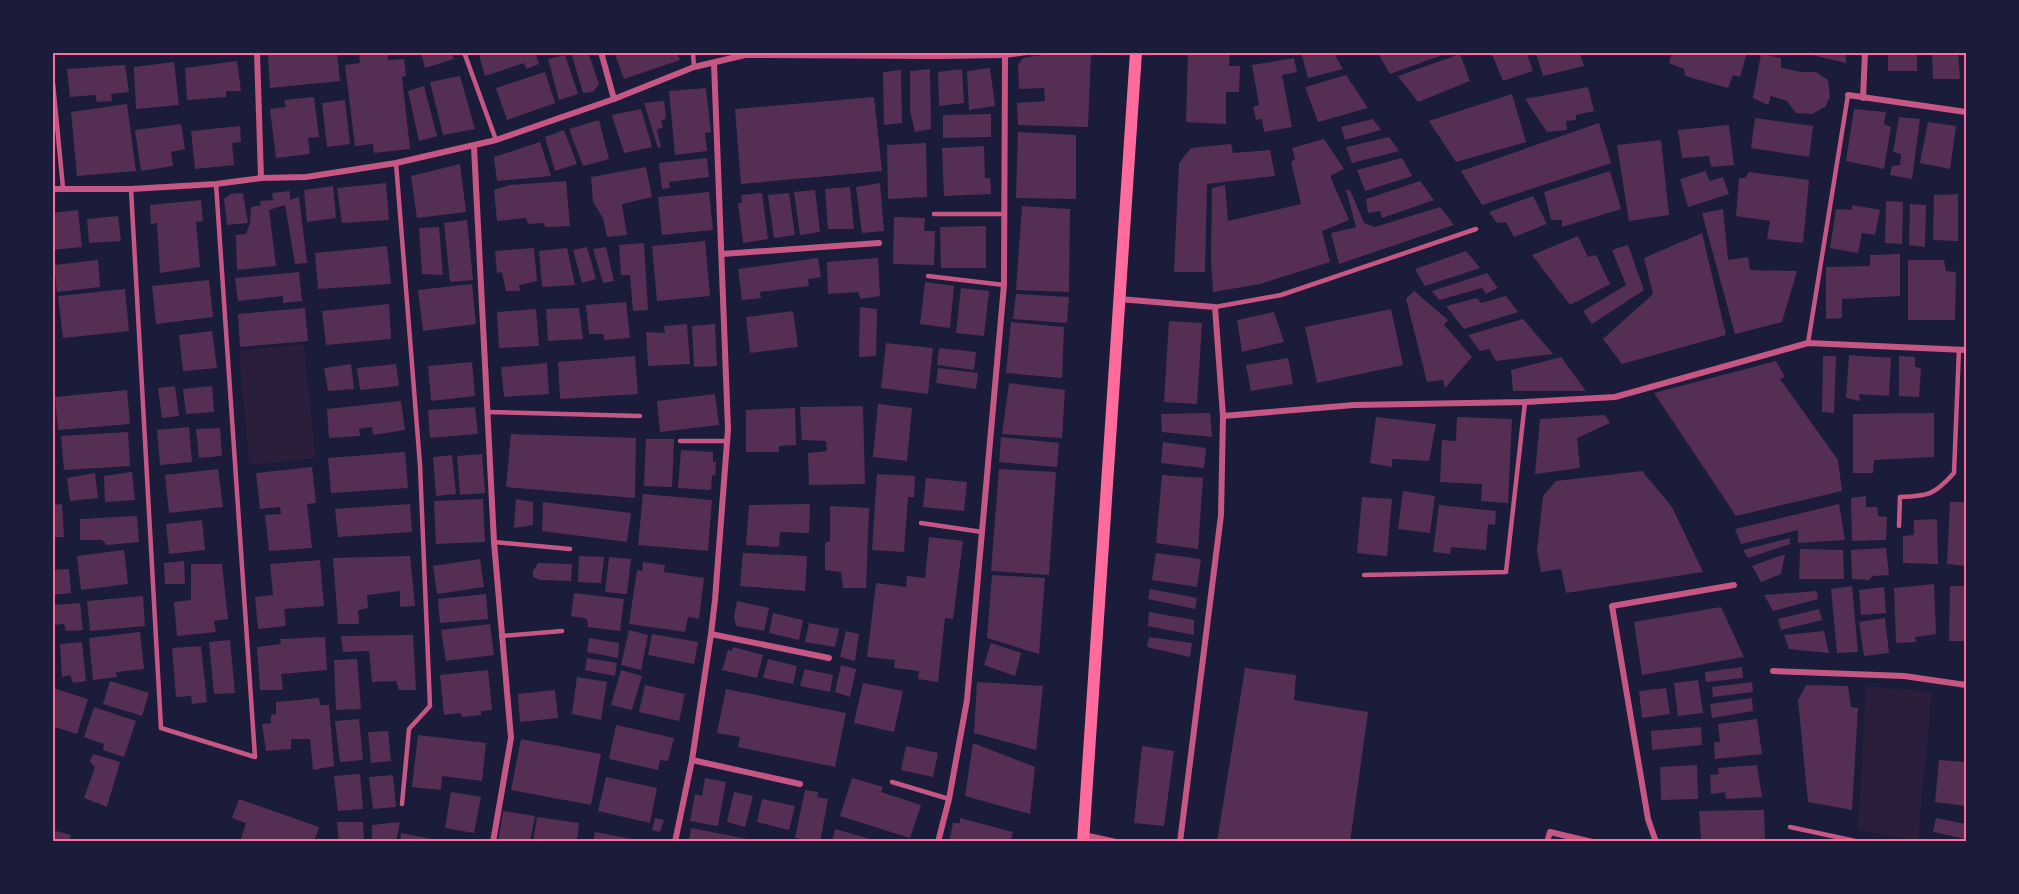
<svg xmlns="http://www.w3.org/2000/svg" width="2019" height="894" viewBox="0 0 2019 894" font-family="Rubik,sans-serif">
  <rect width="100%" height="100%" fill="#1b1b3a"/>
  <!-- green -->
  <g fill="#2a1e3b">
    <path d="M304,344L316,458L249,465L239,351Z"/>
    <path d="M1866,686L1932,692L1918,841L1858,830Z"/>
  </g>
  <!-- building -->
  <g fill="#542f53">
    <path d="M295,52H337L340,81L270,88L268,55Z"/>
    <path d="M359,52H387L388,60L404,59L406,76L402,77L410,149L374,153L373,144L355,146L345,65L360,63Z"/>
    <path d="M421,52H451L454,59L425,68Z"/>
    <path d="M485,52H535L539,64L526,69L524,63L485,76L479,55Z"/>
    <path d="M571,52H588L599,84L593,92L583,93Z"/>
    <path d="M614,52H676L680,60L624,79Z"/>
    <path d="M1061,52H1088L1091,55L1088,127L1018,125L1017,103L1045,101L1044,88L1019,89L1018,65L1023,58Z"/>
    <path d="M1188,52H1230L1229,66H1240L1239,92H1226V124L1186,122Z"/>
    <path d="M1301,52H1333L1343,69L1308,78Z"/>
    <path d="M1377,52H1448V53L1390,74Z"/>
    <path d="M1491,52H1526L1533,71L1503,81Z"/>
    <path d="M1540,52H1579L1584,66L1543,76L1536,53Z"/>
    <path d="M1672,52H1747L1740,77L1733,75L1728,88L1685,76L1684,69L1669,63Z"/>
    <path d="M1804,52H1846V63L1804,53Z"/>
    <rect x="1888" y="52" width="29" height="19"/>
    <path d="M1932,52H1958L1960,79H1933Z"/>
    <path d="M1460,54L1470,81L1418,102L1398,76Z"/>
    <path d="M1761,54L1781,58V68L1801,72H1816L1828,80L1830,97L1825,107L1812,114L1796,113L1787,101L1771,96L1768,105L1753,98Z"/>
    <path d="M565,55L578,94L559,100L548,59Z"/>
    <path d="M1294,58L1297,72L1282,75L1292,127L1264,132L1262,119L1256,120L1253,107L1259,105L1252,65Z"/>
    <path d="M237,61L241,91H226V97L187,100L185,68Z"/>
    <path d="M174,62L179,105L136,109L134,67Z"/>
    <path d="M125,65L129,92L111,94L112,101L97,102L95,95L70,97L67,69Z"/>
    <path d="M990,68L995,106L969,110L967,71Z"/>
    <path d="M930,69L931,129L915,132L910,111V71Z"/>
    <path d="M962,69L964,103L939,106L938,72Z"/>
    <path d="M901,70L902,123L884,125L883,72Z"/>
    <path d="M545,72L555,103L507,120L496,88Z"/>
    <path d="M1346,75L1368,108L1318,122L1305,87Z"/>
    <path d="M460,76L475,129L443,135L430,82Z"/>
    <path d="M424,86L437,136L419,141L408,91Z"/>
    <path d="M1588,87L1594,111L1576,115V120L1566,121L1567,130L1547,132L1525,99Z"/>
    <path d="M706,88L711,132L705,133L707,151L675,155L669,91Z"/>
    <path d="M1512,94L1526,142L1456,162L1429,121Z"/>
    <path d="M314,97L319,137L308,138L310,154L276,158L270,109L286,107L284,100Z"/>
    <path d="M874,97L882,171L741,184L735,109Z"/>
    <path d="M345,100L350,144L327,147L322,103Z"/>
    <path d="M664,101L666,119L661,120L663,127L657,130L661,147L658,148L644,103Z"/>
    <path d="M127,104L136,171L77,176L71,112Z"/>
    <path d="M641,109L652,147L624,153L612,115Z"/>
    <path d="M1854,109L1886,112L1884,124L1891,127L1884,169L1846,161Z"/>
    <path d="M991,114V137L943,138V115Z"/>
    <path d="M1899,117L1920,119L1912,179L1890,175L1892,166L1900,165L1901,154L1893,152Z"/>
    <path d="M1755,118L1813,126L1809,157L1751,148Z"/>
    <path d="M1373,119L1381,130L1345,140L1341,127Z"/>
    <path d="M599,120L609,159L583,166L569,129Z"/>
    <path d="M1928,122L1956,126L1950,169L1920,163Z"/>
    <path d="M1599,123L1611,163L1482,205L1461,171Z"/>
    <path d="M181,124L185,149L171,152L173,166L141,171L135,130Z"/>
    <path d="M1729,125L1734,165L1711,167L1709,156L1682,158L1678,130Z"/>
    <path d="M240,126L241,142L232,143L234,165L195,169L191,131Z"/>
    <path d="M564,130L577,164L555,171L545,137Z"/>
    <path d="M1018,132L1076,135V199L1016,198Z"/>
    <path d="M1389,137L1399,151L1352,163L1346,147Z"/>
    <path d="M1324,139L1344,169L1330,176L1349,220L1322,231L1330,262L1260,284L1213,292L1211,261L1212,188L1225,185L1228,221L1301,204L1291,162L1295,159L1292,148Z"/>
    <path d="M1661,140L1669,215L1629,221L1617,145Z"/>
    <path d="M540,142L551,176L497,181L494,157Z"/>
    <path d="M926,143L927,197L888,199L887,145Z"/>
    <path d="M1231,144L1233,153L1270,150L1275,176L1207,184L1205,272H1174L1179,163L1191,148Z"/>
    <path d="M984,146L985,178H990L991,194L944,196L942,148Z"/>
    <path d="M707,158L709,177L669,182L670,188L662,189L659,163Z"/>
    <path d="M1402,158L1412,176L1365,191L1357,170Z"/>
    <path d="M460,164L466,212L417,218L411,176Z"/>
    <path d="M646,167L652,197L622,204L627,235L607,237L603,218L593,202L591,177Z"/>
    <path d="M1610,171L1621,209L1562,227V220H1551L1544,192Z"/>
    <path d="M1705,171L1710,181L1723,177L1729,194L1688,207L1680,179Z"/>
    <path d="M1749,172L1809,180L1803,243L1767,239L1770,221L1736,216L1739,178H1745Z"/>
    <path d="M566,181L570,226L546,227L543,223L528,224L526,218L497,221L494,190L510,185Z"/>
    <path d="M1420,181L1434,200L1382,218L1380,211L1368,213L1366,199Z"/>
    <path d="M386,183L389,220L342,223L337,188Z"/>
    <path d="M880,183L884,231L862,233L856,187Z"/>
    <path d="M333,186L336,218L307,222L304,190Z"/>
    <path d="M850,187L854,229H828L825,189Z"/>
    <path d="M815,190L820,232L800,235L794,192Z"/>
    <path d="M1346,190H1350L1364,223L1375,227L1440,207L1454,225L1339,264L1331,233L1356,227Z"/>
    <path d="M290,191V200L299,197L307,263L295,264L285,205L269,210L276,266L237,270L236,235L246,234L250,223L251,207L261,205L260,201L273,200L272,193Z"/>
    <path d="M709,192L713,230L662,235L658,197Z"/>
    <path d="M243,193L248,223L227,225L224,199L231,194Z"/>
    <path d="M762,193L768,239L743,243L738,203H742L741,195Z"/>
    <path d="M789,193L795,235L774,238L768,195Z"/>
    <path d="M1958,194V241L1933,240L1934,195Z"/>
    <path d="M1533,196L1547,224L1514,237L1506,222L1497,223L1489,212Z"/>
    <path d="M201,200L203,221L196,222L200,267L160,273L157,223L151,224L150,205Z"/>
    <path d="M1886,201L1903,202L1902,244L1885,243Z"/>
    <path d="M1910,204L1926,205L1925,247L1909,245Z"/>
    <path d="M1853,205L1880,210L1875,235L1862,233L1858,253L1830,248L1836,209L1851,210Z"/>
    <path d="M1022,206L1070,209L1069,292L1016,290Z"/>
    <path d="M1723,209L1728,260L1748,257L1750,270L1797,271L1782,322L1735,334L1702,213Z"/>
    <path d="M78,210L82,247L52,250V213Z"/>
    <path d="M118,216L121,241L89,243L87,219Z"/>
    <path d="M894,217L925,218L924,231H935L934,265L893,264Z"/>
    <path d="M467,220L473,280L450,282L444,223Z"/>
    <path d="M986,226V268H941L940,227Z"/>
    <path d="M439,227L443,275L422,274L419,228Z"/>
    <path d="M1702,233L1726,335L1622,364L1603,339L1653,294L1644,258Z"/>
    <path d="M1578,236L1588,257L1596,255L1610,284L1570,305L1532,255Z"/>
    <path d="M705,241L710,296L657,301L652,246Z"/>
    <path d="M644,243L648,310L633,311L630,275H621L619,245Z"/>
    <path d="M1628,245L1644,290L1592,324L1583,311L1626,285L1612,250Z"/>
    <path d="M387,246L391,284L318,289L315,253Z"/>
    <path d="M587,247L596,279L582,283L573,250Z"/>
    <path d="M606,247L614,281L603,283L593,249Z"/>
    <path d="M534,248L537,281L519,285L520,291H506L502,272L497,273L495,251Z"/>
    <path d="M567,248L575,285L542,287L539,251Z"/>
    <path d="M1466,251L1480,268L1425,286L1415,269Z"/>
    <path d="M1900,254V296L1842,299V318L1826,319V267L1870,266V255Z"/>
    <path d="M818,258L821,277L808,279L809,286L760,292L761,298L742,300L738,269Z"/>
    <path d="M878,258L880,296L861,299L858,292L828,294L827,262Z"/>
    <path d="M98,260L100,287L57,292L54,265Z"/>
    <path d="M1908,260H1944L1946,271L1956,272L1955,320H1908Z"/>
    <path d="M299,272L302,301L283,303V296L238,301L235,278Z"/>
    <path d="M1487,273L1498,288L1486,294L1482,288L1439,300L1432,291Z"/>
    <path d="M209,280L213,317L156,324L152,286Z"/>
    <path d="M925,282L954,286L950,328L920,324Z"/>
    <path d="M472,284L476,324L423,331L418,290Z"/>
    <path d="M961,288L989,291L984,336L956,333Z"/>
    <path d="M125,289L129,331L63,338L58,296Z"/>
    <path d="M1414,291L1448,320L1444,325L1472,357L1445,388L1443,380L1427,382L1406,299Z"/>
    <path d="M1016,294L1069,297L1067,323L1013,319Z"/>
    <path d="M1506,296L1518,312L1464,329L1446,306L1477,298L1481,303Z"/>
    <path d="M626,302L630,338L605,340L603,334H589L586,305Z"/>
    <path d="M389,304L391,339L326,345L322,311Z"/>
    <path d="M860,307L877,309L876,356L859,357Z"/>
    <path d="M305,308L308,341L240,347L238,314Z"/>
    <path d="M579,308L583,339L548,341L546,309Z"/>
    <path d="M536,309L539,346L499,348L497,312Z"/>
    <path d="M1391,309L1403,365L1317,383L1305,327Z"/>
    <path d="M793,311L798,347L750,353L746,317Z"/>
    <path d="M1274,312L1284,342L1242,352L1237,320Z"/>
    <path d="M1523,319L1553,354L1496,361L1489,349L1480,351L1468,335Z"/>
    <path d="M1169,321L1202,323L1197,404L1164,402Z"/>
    <path d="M1011,322L1064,327L1062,378L1006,373Z"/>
    <path d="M687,324L690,364L648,366L646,332L665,333L664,326Z"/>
    <path d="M715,324L717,366L694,367L692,326Z"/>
    <path d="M212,331L217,368L183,371L179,335Z"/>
    <path d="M886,343L933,348L928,394L881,388Z"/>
    <path d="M939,348L976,352L974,370L937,365Z"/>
    <path d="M1849,355L1891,358L1889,396L1859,394L1860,401L1846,398Z"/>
    <path d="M635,356L638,394L560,399L558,362Z"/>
    <path d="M1823,356H1836L1834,413L1822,412Z"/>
    <path d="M1899,356L1915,357V367L1921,368L1919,397L1899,396Z"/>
    <path d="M1561,357L1586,391H1513L1511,370Z"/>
    <path d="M1288,358L1293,384L1251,391L1246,365Z"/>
    <path d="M1776,361L1785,377L1780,379L1838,460L1842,491L1736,516L1654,393Z"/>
    <path d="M472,362L475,396L431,401L428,366Z"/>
    <path d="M547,363L549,394L504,397L501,367Z"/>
    <path d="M351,364L354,389L328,391L324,368Z"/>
    <path d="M396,364L399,386L360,390L357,368Z"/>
    <path d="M938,368L978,373L976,389L936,383Z"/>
    <path d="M1009,383L1065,390L1062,438L1002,434Z"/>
    <path d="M175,386L179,416L162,418L158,388Z"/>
    <path d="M212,386L214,412L186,414L183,389Z"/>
    <path d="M127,390L130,424L58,430L55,397Z"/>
    <path d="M715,394L719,425L660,432L657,401Z"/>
    <path d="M401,401L405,430L373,435L372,427L359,429L360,436L329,438L327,409Z"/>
    <path d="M878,404L912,408L907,461L873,457Z"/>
    <path d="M863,406L865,484L809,485L808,453L827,451L826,441L802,440L800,407Z"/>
    <path d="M475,407L478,434L430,438L428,410Z"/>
    <path d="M795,408L796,445L779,446V452H746V410Z"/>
    <path d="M1210,413L1212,437L1162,432L1161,414Z"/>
    <path d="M1934,413V457L1874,460L1873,473H1853V414Z"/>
    <path d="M1605,415L1610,423L1577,438L1580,468L1535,474L1540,419Z"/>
    <path d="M1376,417L1436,424L1429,461L1392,459V467L1370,463Z"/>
    <path d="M1457,417L1512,419L1508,503L1481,501L1482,484L1440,482L1442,440L1456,441Z"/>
    <path d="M189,427L192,462L160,465L157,430Z"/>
    <path d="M220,428L222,456L199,458L196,429Z"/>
    <path d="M128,432L130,466L64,470L61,436Z"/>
    <path d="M511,434L636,438L635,498L506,487Z"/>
    <path d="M1001,437L1059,443L1057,467L999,462Z"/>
    <path d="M646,439H674L672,487L644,486Z"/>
    <path d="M1163,442L1206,448L1204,468L1161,463Z"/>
    <path d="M681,450L713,452V462H716L715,476L712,475L711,490L678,488Z"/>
    <path d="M405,452L408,488L331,493L328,458Z"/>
    <path d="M482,454L485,493L460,495L457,456Z"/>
    <path d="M452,455L456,494L436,496L433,457Z"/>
    <path d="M312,467L316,503L307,504L312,548L269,551L265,515L281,514L280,507L260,509L256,473Z"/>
    <path d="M218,469L223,507L169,513L165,475Z"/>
    <path d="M999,469L1056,472L1049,575L991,571Z"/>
    <path d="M1642,471L1672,507L1703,572L1566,593L1561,569L1541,572L1537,551L1543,496L1556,481Z"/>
    <path d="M132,472L135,500L105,502L104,476Z"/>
    <path d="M95,473L98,498L70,501L67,478Z"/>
    <path d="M877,474L915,476L914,497H908L904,552L872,550Z"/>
    <path d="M1162,475L1203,478L1198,549L1156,543Z"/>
    <path d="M926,478L967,482L964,511L923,507Z"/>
    <path d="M1403,491L1435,496L1430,533L1398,529Z"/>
    <path d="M643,494L712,500L708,551L638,545Z"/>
    <path d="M1866,496V507H1877L1878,516L1887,517L1886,540L1852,541L1851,498Z"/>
    <path d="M1362,497L1392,499L1387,556L1357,553Z"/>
    <path d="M483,499L485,542L436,544L434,501Z"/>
    <path d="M516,499L533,502V525L514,528Z"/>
    <path d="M543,502L631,513L627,542L542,531Z"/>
    <path d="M1950,502H1966V566L1947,564Z"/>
    <path d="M62,504L64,537H52V505Z"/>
    <path d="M410,504L412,532L338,537L335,509Z"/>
    <path d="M810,504L809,533L780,532L779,547L746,545L749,505Z"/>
    <path d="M1839,504L1845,540L1798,543V530L1741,544L1735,529Z"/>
    <path d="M1439,505L1496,511L1495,525L1488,524L1486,550L1451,547L1450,554L1433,552Z"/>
    <path d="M830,506L869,508L866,588H843L841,572L825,570V543L830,541Z"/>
    <path d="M137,516L139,542L107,545L102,540H80V519Z"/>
    <path d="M1937,519L1938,564L1903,563V536L1914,535V520Z"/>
    <path d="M202,520L205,550L169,554L166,524Z"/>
    <path d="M929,537L963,541L953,619L945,618L938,682L918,679L919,671L894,668L895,660L867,657L876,583L906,587L907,576L925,578Z"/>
    <path d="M1790,538V544L1748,558L1743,550Z"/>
    <path d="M1886,548L1889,575L1873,576L1869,580L1852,579L1851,550Z"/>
    <path d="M1800,549L1843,550L1844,579H1799Z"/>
    <path d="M124,550L128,584L81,590L77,556Z"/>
    <path d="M743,553L807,556L805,591L740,586Z"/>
    <path d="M1156,553L1201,559L1197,587L1152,580Z"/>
    <path d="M1785,554L1781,574L1761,582L1752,566Z"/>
    <path d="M410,556L415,606L400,607V591L367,595L368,608L358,610L359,624H338L333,558Z"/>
    <path d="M579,556L604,557L601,583L578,582Z"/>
    <path d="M609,557L631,559L627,594L605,592Z"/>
    <path d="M480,559L484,587L437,594L433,566Z"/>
    <path d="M320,560L324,606L284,609L286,626L258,629L255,597L273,595L270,564Z"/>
    <path d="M184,561L185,584H165L164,563Z"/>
    <path d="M643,562L665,565L664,572L704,578L699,619L688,617L685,632L629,624L637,570L642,571Z"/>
    <path d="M538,563L572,564L571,581L540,580L533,577V571Z"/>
    <path d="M191,564H222L228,619L214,621L216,632L177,636L174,602L191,600Z"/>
    <path d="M69,569L71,593L52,595V570Z"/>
    <path d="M992,575L1045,578L1039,654L987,638Z"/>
    <path d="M1934,584L1936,634L1915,637L1916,642L1896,643L1894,588Z"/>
    <path d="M1852,586L1858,652L1837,653L1831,589Z"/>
    <path d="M1950,586H1966V641H1949Z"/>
    <path d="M1884,587L1886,613L1861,615L1859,590Z"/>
    <path d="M1150,589L1197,598L1195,609L1148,599Z"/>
    <path d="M1817,591L1818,599L1773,611L1764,595Z"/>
    <path d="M574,593L624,599L620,631L588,627L587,619L571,616Z"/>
    <path d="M486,594L488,619L440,623L438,599Z"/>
    <path d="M143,596L145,626L90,631L87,601Z"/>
    <path d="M737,601L769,608L764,631L736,626L734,617Z"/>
    <path d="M80,603L83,630L66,631L64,624L52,625V605Z"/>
    <path d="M1721,607L1744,657L1642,675L1634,622Z"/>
    <path d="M1819,609L1822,620L1781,630L1778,619Z"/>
    <path d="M1149,612L1194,620V635L1148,626Z"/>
    <path d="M773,613L803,620L799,640L769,633Z"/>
    <path d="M1885,618L1889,653L1864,656L1859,622Z"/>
    <path d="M809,623L839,629L835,647L805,642Z"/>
    <path d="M490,624L494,655L446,661L441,630Z"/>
    <path d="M629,630L648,635L641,670L621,665Z"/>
    <path d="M846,631L859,634L855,661L840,657Z"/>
    <path d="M1824,631L1829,653L1789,649L1784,635Z"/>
    <path d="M140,632L144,669L116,672L117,677L93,680L89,638Z"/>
    <path d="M652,634L698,642L694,664L648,655Z"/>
    <path d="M413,635L416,690H399L396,681L372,682L369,651L343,652L341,636Z"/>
    <path d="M325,637L327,670L281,674L283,690H260L257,647L281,644L280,639Z"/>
    <path d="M1149,637L1192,643L1190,657L1147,647Z"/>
    <path d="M589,638L619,643L618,658L587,652Z"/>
    <path d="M230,640L235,693L214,694L209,642Z"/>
    <path d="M82,642L86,681L73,683L70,675L62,677L60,644Z"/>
    <path d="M991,643L1021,653L1015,676L984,665Z"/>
    <path d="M201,646L207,702L192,704L191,696L176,697L172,648Z"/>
    <path d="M733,647L763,655L757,678L722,670L728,650L732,651Z"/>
    <path d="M587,658L617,663L615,676L585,670Z"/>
    <path d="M357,659L361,709L336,710L334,660Z"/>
    <path d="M768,659L797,666L793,684L763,678Z"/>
    <path d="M841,665L856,669L850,697L835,692Z"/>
    <path d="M1742,667L1743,678L1706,682L1705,672Z"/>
    <path d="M1245,668L1296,675L1294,700L1368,712L1350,842H1217Z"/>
    <path d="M805,669L833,675L830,692L800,686Z"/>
    <path d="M488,670L492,710L481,711V715L462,717L461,713L444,715L440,675Z"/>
    <path d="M621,670L642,676L632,710L611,705Z"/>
    <path d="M577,677L607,682L601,720L572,714Z"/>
    <path d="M1698,680L1703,713L1678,716L1674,683Z"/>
    <path d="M110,681L149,693L142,716L103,704Z"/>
    <path d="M977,682L1043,686L1036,750L974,733Z"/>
    <path d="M1752,682L1753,692L1713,697L1712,687Z"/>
    <path d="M863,683L903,691L894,732L854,723Z"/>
    <path d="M645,685L685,694L679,721L639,712Z"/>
    <path d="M1806,685L1848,686L1851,707L1858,708L1852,810L1808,802L1798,700Z"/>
    <path d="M53,688L88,699L77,734L52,726Z"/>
    <path d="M1666,688L1670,714L1642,718L1639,691Z"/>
    <path d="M726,689L846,713L835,767L738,747L740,737L717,733Z"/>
    <path d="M555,690L558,718L520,722L518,694Z"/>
    <path d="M319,698L320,705H329L334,766L313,770L310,739H291V749L266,751L262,724L271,723V715L276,714V702Z"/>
    <path d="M1752,698L1753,711L1712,718L1710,704Z"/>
    <path d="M94,707L136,721L124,757L103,750L104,744L84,737Z"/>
    <path d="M359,719L363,760L340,762L335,721Z"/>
    <path d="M1757,719L1762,754L1715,759L1714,742H1720L1718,724Z"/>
    <path d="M616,725L674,738L668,761L660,760L658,770L609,759Z"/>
    <path d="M1701,727L1702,745L1652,750L1651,731Z"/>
    <path d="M388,731L391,761L371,763L368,732Z"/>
    <path d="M418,735L486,743L482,781L442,776L441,790L412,787Z"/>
    <path d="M521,739L601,754L591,805L511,790Z"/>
    <path d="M973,743L1035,767L1030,814L965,796Z"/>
    <path d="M906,746L938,753L933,777L901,770Z"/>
    <path d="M1142,746L1174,751L1164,826L1134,823Z"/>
    <path d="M93,754L120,762L107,807L84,798L95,767L90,762Z"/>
    <path d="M1939,760L1966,762V806L1935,802Z"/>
    <path d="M1697,765L1698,799L1661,800L1660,767Z"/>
    <path d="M1757,765L1762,797L1726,799L1725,792L1711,794L1710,775L1719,774L1718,768Z"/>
    <path d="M360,774L363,809L338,811L334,776Z"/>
    <path d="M393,775L396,807L373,809L369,777Z"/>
    <path d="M606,777L657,788L650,823L598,811Z"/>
    <path d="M705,778L726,782L718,826L690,821L695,794L702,796Z"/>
    <path d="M852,778L883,787L881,792L921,805L910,838L840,816Z"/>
    <path d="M805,790L818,792L817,797L828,799L820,842L795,838Z"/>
    <path d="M451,792L481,797L474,833L445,828Z"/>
    <path d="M734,792L753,796L745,827L727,822Z"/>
    <path d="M239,799L319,827L314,842H240L246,823L232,818Z"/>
    <path d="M762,799L795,806L789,830L757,822Z"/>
    <path d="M1764,810L1765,842H1713L1701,839L1699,811Z"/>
    <path d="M503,811L535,816L530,842H498Z"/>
    <path d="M537,817L579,823L577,842H533Z"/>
    <path d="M655,818L664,820L660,832L652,830Z"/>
    <path d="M960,818L1013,832L1010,842H949L953,823H960Z"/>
    <path d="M1936,818L1966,824V839L1933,832Z"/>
    <path d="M337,822H363L364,842H339Z"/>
    <path d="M400,822L396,842H372V825Z"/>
    <path d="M691,828L753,840V842H689Z"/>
    <path d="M835,829L877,841V842H832Z"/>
    <path d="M52,830L71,835L69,842H52Z"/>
    <path d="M595,832L637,840V842H593Z"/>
    <path d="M401,833L437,840V842H400Z"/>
  </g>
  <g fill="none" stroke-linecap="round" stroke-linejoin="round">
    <!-- service -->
    <g stroke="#c65784" stroke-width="4.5">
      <path d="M464,52L496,140"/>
      <path d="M693,52L694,67"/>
      <path d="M52,73L63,188"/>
      <path d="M396,163L420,465L430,706L409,729L402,804"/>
      <path d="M131,189L161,728L255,757L216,184"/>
      <path d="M934,214H1004"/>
      <path d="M928,276L1004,285"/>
      <path d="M1215,307L1281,295L1476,229"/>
      <path d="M1808,343L1848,95"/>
      <path d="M487,412L640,416"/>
      <path d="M680,441H728"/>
      <path d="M921,523L982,532"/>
      <path d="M1899,526L1900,497C1929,496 1934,495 1954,473L1959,349"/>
      <path d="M494,542L570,549"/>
      <path d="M1364,575L1506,572L1525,402"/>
      <path d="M501,636L562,631"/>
      <path d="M892,782L949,799"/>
      <path d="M1790,827L1860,842"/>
    </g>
    <!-- minor -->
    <g stroke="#c65784" stroke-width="6">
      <path d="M257,52L261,178"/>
      <path d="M601,52L614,99"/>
      <path d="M1848,95L1966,112"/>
      <path d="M1863,98L1865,52"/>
      <path d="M474,147L494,542L511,738L493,842"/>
      <path d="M52,189H131L216,184L261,178L306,177L396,163L496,140L614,99L694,67L745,55L938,56L1005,55L1027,52"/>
      <path d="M722,254L879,243"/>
      <path d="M1119,299L1215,307L1223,416L1221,515L1180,842"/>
      <path d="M1223,416L1354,405L1525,402L1615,397L1808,343L1966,350"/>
      <path d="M711,634L829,658"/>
      <path d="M1773,671L1904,676L1966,685"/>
      <path d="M692,760L800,784"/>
      <path d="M1084,835L1116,842"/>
      <path d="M675,842L692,760L711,634L715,600L728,429L714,63"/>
      <path d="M938,842L949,799L967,700L1004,285L1005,55"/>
      <path d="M1547,842L1550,832L1592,842"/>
      <path d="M1656,842L1648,819L1612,606L1734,585"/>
    </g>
    <!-- secondary -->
    <path stroke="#ff6b9d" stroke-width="12" d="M1083,842L1136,52"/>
  </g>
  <!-- border -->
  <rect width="2019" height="894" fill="none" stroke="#1b1b3a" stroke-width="108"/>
  <rect x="54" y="54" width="1911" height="786" fill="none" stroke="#ff6b9d" stroke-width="2"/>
</svg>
